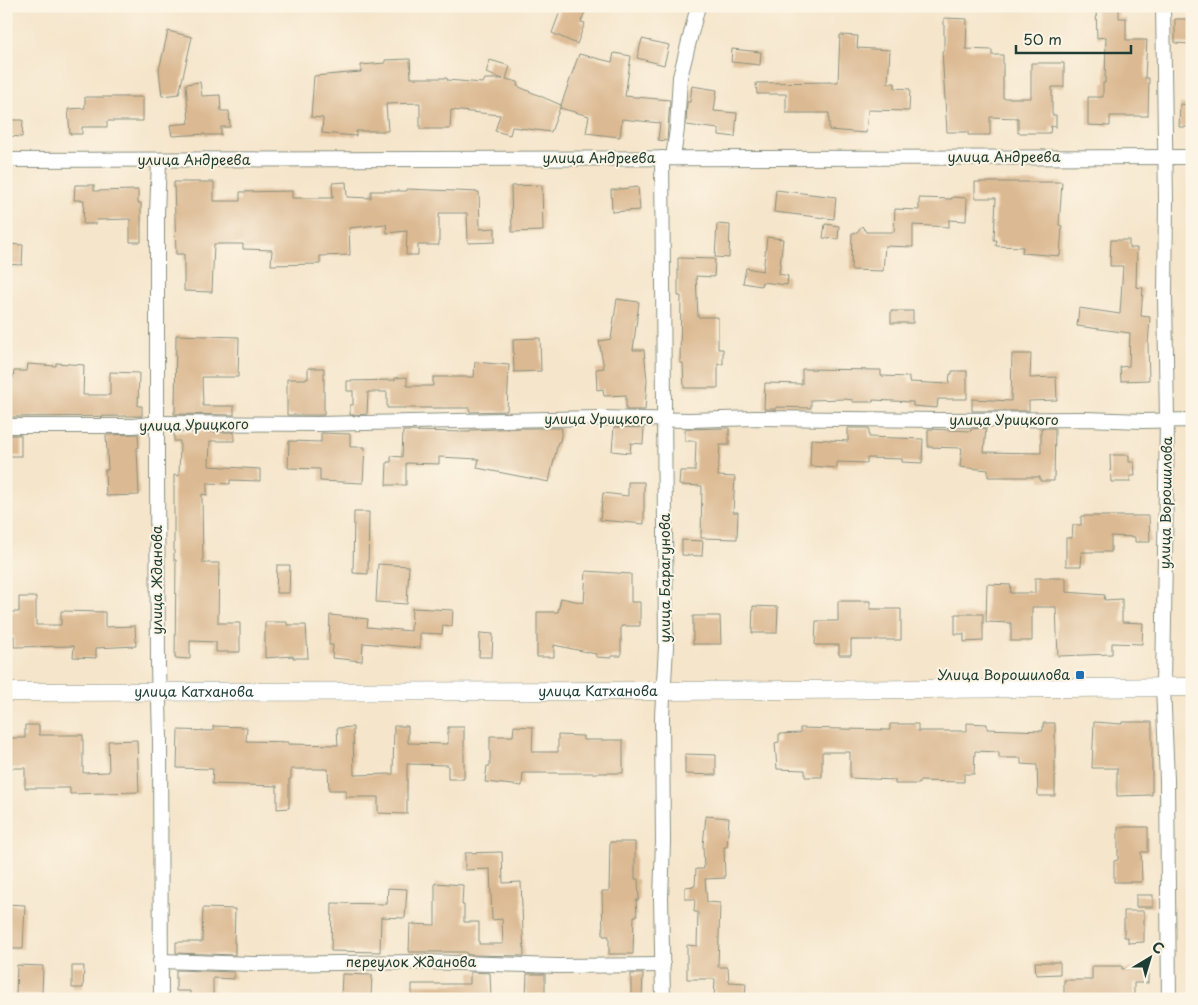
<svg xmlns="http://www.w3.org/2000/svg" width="1198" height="1005" viewBox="0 0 1198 1005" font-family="'Playpen Sans',sans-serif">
  <rect width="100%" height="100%" fill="#fcf5e5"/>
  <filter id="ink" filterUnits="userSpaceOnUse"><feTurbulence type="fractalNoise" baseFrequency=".02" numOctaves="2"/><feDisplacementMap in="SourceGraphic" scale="10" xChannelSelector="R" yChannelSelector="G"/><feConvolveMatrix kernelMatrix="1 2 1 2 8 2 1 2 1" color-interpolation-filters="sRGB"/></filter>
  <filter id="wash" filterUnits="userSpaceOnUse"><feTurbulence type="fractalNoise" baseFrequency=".0096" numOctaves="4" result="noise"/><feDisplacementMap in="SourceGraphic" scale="20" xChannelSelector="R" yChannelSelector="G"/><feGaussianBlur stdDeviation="1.12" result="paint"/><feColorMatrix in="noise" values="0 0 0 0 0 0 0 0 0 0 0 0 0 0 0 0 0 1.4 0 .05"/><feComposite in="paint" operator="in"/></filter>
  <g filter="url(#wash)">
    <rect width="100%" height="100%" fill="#f5e5cb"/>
    <g id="blocks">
      <!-- building -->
      <g fill="#dbb992">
        <path d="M562,6H587L581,22L585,23L577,44L552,33Z"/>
        <path d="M1119,8V18H1126V40H1147L1145,78H1149L1148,116H1110V126L1088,125V97H1103V83H1105L1106,37L1097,38L1096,9Z"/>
        <path d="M944,18L967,19L966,49L992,50V55H1003V98H1031V63H1064V87H1052V115H1056V127L1051,126L1050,133H1018V118L990,117V135H968V132H947L942,51H944Z"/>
        <path d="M1175,19H1192V44L1175,43Z"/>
        <path d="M168,31L192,37L179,94L162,96L159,70Z"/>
        <path d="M840,35L858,36L857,48L890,50L888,83H895V88L910,89L909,111L868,110L866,133L829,130V113H786V94H757L756,83L838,82Z"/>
        <path d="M642,39L669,45L664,65L637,58Z"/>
        <path d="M732,49L761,52L760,65L731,62Z"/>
        <path d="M614,53L631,56L625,96L670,100L667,141L658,140L660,123L622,119L620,137L586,133L589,116L560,108L579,54L612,62Z"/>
        <path d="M410,59L411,78H447V80L483,83L485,79H503L486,73L490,60L510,66L506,79L518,82L517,86L561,105L551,132L512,127L510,135L495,131L500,115L451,110L450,129H420V103L386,104L388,131H356V136L322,133L323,118L311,117L314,76L361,72V65L385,63V60Z"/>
        <path d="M200,82L202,96L220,95L221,111H229L230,127H221V135H205V134L172,136L170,125L189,123L186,84Z"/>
        <path d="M692,86L717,90L714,111L737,113L735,137L719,135V129L686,125L687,102H690Z"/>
        <path d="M85,97H143V121H107V127H82V134H70L68,109L85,108Z"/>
        <path d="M1180,104L1192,105L1191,127H1179Z"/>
        <path d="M8,120H23L22,137L8,136Z"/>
        <path d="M174,182H214V201H240V192L292,191V198H333L332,183L346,182L347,197L371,198V191H407V189L479,192L480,229L495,228V242L468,243L467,213H439V245H418V255H406L407,231L387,233L386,224L349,228L350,255L320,256V264L271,265L272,250L243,249V244H214L212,292L184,291V254H176Z"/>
        <path d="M975,182H1062L1059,225L1062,226L1060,256L1022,253L1023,247L996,246L997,240H994L996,198H975Z"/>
        <path d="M75,185H94V191L138,190V203H141V242H130V219L97,220L96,224H83L84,200H74Z"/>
        <path d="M542,185L543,231L512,232L511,186Z"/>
        <path d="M638,187L640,210L612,212L611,190Z"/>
        <path d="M776,190L836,197L834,219L774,212Z"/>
        <path d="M952,197L967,198L966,221L949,220V227L913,225V247L885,246L883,271L851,270L852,233H856L862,226L866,232H894L895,209L919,210V198L952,199Z"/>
        <path d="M717,224L730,225L729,258L715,257Z"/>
        <path d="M825,224L839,226L838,239L823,238Z"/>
        <path d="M767,237L783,239L779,274L788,276L787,285L762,282L761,286L743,283L746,268L763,271Z"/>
        <path d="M1111,240H1129V248H1137L1136,287L1143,288L1141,316L1150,317L1148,345L1149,380L1121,381L1120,367L1129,366L1130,333L1077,326L1079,308L1120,314L1123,266H1110Z"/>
        <path d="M6,244L23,245L22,265L6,264Z"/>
        <path d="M678,258L715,259L714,277L696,276L698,317H718V349H723V364H718V388H684L683,363H680L681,296H678Z"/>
        <path d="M617,299L639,302L633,350H644L647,380L645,410H626V395L604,396L603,389L597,390L596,369L604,368L599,341L611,339Z"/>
        <rect x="891" y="311" width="22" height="12"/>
        <path d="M176,335L239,337L238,377H202L203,406H234V415L174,414V412H175Z"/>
        <path d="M540,338L541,371L514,372L513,339Z"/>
        <path d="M1012,354H1031L1030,378L1056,377L1057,400L1029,401V411H972V399L1011,401Z"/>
        <path d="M475,362L509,365L507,411L470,412L469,408H387V392H368L367,414L350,415V405H353V391H347V381L395,380V378L407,377V386H433V377H474Z"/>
        <path d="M56,363L84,365L83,395H110V372L139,373L138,406H142V416L6,417V378H13L14,371H27L28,364L56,366Z"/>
        <path d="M308,368H324V415H287V379H308Z"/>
        <path d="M802,369L881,370V376L909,377V382L949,384L950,374H952V371H967V399H938L937,408L913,406V402L873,400V402H853V400L844,399L811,400V408L776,407V409H764L765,383L802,384Z"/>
        <path d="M614,427L644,428L643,444L631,443L630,453L612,451Z"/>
        <path d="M523,428H562L560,442H558L549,482L477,468L479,459L439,457V464L406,463V485H386L387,462H391V456L402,457L403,431L470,432V430Z"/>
        <path d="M729,428V445H720L718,476L735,477L733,512H738L737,539L701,538L702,486L679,485L680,471H695L696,441H685V429Z"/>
        <path d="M848,428H869V437L923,439L922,463L902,462V459L867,458V463L837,462V468L810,466L811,439L848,441Z"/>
        <path d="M986,428L984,452L1041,453V428H1055L1054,481H1040V477H988V470L960,467L962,448L928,447V429L971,431V429Z"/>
        <path d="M174,432H234V441H210L209,466L260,469V481L230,480V484L207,483V495L202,494L203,563H219L218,623H240V652H216V642L190,641V659L175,658L176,560H174V475L179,476L180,441H174Z"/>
        <path d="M321,433L350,434V447H365L363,483L320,481V469L288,468L289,441L321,442Z"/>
        <path d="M138,434L139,447L137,448L139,495L106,496L105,470H108L106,435Z"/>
        <rect x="6" y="435" width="15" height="21"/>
        <path d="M1110,455H1129V462H1134L1135,476H1130V482H1111Z"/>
        <path d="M628,482H644V524L600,520L603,493L628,496Z"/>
        <path d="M354,512H369L368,574L353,573Z"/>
        <path d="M1081,516H1149L1150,542H1135V537L1111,536V552H1082L1081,566H1066V538H1072L1073,525H1081Z"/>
        <path d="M682,540L703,541L702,556L682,555Z"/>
        <path d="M378,564L409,566L407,604L376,602Z"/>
        <path d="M277,565H290L289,593H276Z"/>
        <path d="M586,571L631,574V602H640V626H621V656H611V658L596,657V654L554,645V657H537V612H558L561,598L584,603Z"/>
        <path d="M1035,578H1066V592L1105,595L1104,600L1122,599V622L1143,623L1142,644L1112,643V654L1058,656L1056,607H1032V641H1011V623L986,622L987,584L1011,585L1010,593H1035Z"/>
        <path d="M19,597H36V625H61V611L105,612V627L135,626L136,646L96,648V658L73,657L74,646L14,647V636H6V612H19Z"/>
        <path d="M838,601H870V609H901V640H851V655H839V645H815L816,621H838Z"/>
        <path d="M753,606L778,607L777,633H752Z"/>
        <path d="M412,608L453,610L452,626L443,625L442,634L420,633V648L363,643L362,661L332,658L333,645H329L330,615L368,619L367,627L411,631Z"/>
        <path d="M955,614H983V641L964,642V634H955Z"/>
        <path d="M693,616H720L721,644H693Z"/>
        <path d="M265,622H287V625H306L308,658H293V656L265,658Z"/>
        <path d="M480,633L493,634L492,657H479Z"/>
        <path d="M1094,722L1122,724V722H1152V795L1117,796V768H1092Z"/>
        <path d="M967,723L987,724V729L1043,731V723H1055V796H1038L1037,765L1021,764V758H999V752L975,751L974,774H964V782L919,781V784H895V780L850,778V752H822V777H805V770L777,769L775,743L779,742V734L800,733V728L890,730V724H918V731H967Z"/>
        <path d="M25,725H39V735H83V773L109,772L108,741L137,740L139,792L70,794V788H25V768H6V738H25Z"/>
        <path d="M213,726L247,727L246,741L288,742V744L338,745L337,728L353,727L354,775L393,774L394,726H408V743L448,744V727H464V779H448V765L407,764V814L378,813V797H346V790H329L328,769H291V779H289V808L277,809V786L212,784L213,769L177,768L178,730L213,731Z"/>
        <path d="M514,726L533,727L532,752H558V735L583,736V740H623V773H523L522,786L485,782L487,766H490V736H513Z"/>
        <path d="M685,754L716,755V775L685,774Z"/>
        <path d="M706,816L729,818L727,847H724L725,878L705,879L707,902L720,903L718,967H728L729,982L746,983L745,999H714L715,979H687V945L697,946L698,912H694L695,899H685V887L695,886L696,869H704L703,845Z"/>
        <path d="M1118,827H1148V852H1141L1142,882H1114V861L1118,860Z"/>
        <path d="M610,842H635V879H638L639,900H636L637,916H634L633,954H609V936H603L602,891H609Z"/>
        <path d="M502,852L503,883L521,882L524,956L470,955L466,954V952H409L410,924L435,925V883L463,885L462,905H464V922H479V944H503L502,919L492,920L490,869L465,870V853Z"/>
        <path d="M388,888L407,889L405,918L381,917L380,952L331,951L332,903L387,904Z"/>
        <rect x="1136" y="895" width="17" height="12"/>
        <path d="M6,904L25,905L23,949H6Z"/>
        <path d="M203,908L235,909L234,943H235V955L176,953V942H202Z"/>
        <path d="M1124,911H1144V942L1128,943V937H1124Z"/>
        <path d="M1035,962H1060V974L1036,975Z"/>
        <path d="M17,965L43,966L42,995L16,994Z"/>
        <path d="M72,966H84L83,988H72Z"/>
        <path d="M1092,966H1122V969L1148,968V983H1134V999H1064V980H1092Z"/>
        <path d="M176,970L234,972V979L213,978V997H190V991H176Z"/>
        <path d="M470,972L490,973L491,999H412V984H470Z"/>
        <path d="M342,974L372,975L371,998L341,997Z"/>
        <path d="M527,974H545V997H526Z"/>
        <path d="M631,974H643L642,999H631Z"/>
      </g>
    </g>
  </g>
  <g filter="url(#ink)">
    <use href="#blocks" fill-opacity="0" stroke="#8a9180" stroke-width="1"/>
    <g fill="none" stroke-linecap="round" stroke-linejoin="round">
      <defs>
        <g id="minor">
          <path d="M1163,6L1166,201L1165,296L1167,420L1163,686L1167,780L1169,999"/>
          <path d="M662,158L666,647L662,716L663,842L661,898L663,999"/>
          <path d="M673,158L677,129L680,77L698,6"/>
          <path d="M6,160L1192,157"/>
          <path d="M159,161L157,214V478L158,665L160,739L161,999"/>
          <path d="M6,426H133L158,423L318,424L599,418L689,420L756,418L939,420L1085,419L1143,421L1192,420"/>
          <path d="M160,961L254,964L423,962L558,966L663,965"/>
        </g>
        <g id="tertiary">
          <path id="s1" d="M6,692L664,691L1192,687"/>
        </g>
      </defs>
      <!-- minor casing -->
      <use href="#minor" stroke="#8a9180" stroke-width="16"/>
      <!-- tertiary casing -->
      <use href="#tertiary" stroke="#8a9180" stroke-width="19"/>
      <!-- minor -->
      <use href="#minor" stroke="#fff" stroke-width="14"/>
      <!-- tertiary -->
      <use href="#tertiary" stroke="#fff" stroke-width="18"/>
    </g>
  </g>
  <!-- markers -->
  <rect fill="#1f6fb2" stroke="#fcf5e5" stroke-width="2" x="1075" y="670" width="10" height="10" rx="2.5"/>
  <g text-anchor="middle" stroke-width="4" stroke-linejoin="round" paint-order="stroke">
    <!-- street labels -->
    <g font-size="14" fill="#1f3d34" stroke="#fcf5e5">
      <text x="1004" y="162">улица Андреева</text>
      <text x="599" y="163">улица Андреева</text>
      <text x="194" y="165">улица Андреева</text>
      <text x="599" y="424">улица Урицкого</text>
      <text x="1004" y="425">улица Урицкого</text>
      <text transform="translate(194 425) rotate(-1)" y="5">улица Урицкого</text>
      <text transform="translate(1166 503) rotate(-89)" y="5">улица Ворошилова</text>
      <text transform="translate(665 578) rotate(-90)" y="5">улица Барагунова</text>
      <text transform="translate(157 580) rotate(-90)" y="5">улица Жданова</text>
      <text dy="5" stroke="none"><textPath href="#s1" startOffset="592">улица Катханова</textPath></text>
      <text dy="5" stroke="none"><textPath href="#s1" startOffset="188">улица Катханова</textPath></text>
      <text x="411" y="967">переулок Жданова</text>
    </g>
    <!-- poi labels -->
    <g font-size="14" fill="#1f3d34" stroke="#fcf5e5" text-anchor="end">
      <text x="1070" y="680">Улица Ворошилова</text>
    </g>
  </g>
  <!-- margin -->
  <rect width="1198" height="1005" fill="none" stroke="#fcf5e5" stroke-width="25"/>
  <!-- north arrow -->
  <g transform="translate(1150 958) rotate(38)" stroke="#fcf5e5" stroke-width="4" paint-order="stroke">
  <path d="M0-4L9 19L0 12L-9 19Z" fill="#1f3d34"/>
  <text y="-8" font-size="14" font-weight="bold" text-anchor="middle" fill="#1f3d34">С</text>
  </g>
  <!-- scale -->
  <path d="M1016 45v8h115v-8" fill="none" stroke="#1f3d34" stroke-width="2.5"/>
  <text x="1023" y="45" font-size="15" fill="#1f3d34" stroke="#fcf5e5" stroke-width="4" paint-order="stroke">50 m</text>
</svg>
